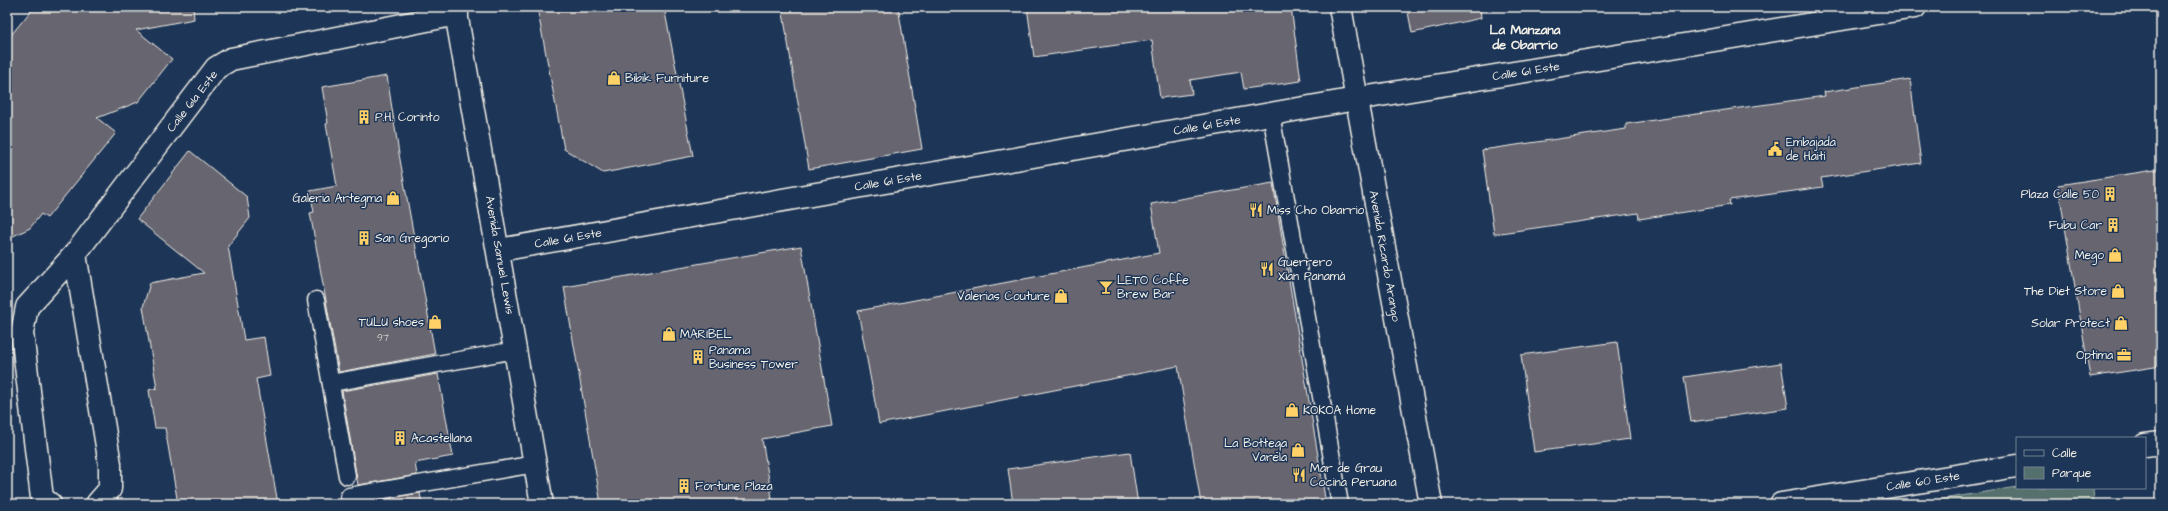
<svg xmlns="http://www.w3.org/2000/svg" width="2168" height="511" viewBox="0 0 2168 511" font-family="'Architects Daughter',sans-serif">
  <rect width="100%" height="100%" fill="#1d3557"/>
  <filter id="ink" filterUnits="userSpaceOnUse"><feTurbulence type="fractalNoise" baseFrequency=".025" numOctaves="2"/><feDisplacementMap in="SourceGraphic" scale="8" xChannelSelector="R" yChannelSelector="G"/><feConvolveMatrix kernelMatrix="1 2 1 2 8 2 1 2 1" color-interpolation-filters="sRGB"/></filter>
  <g filter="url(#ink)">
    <!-- green -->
    <path fill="#54706d" stroke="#a4b0aa" d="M2017,487L2093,488L2094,504H1911Z"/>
    <!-- building -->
    <g fill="#666570" stroke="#f4f1e8">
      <path d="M34,7H193L194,19L136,30L172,59L138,102L97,118L116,133L47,218L41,214L30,228L7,239V40Z"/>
      <path d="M537,7H664L693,156L603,173L564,149Z"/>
      <path d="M782,7H898L922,149L809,169Z"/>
      <path d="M1027,7H1291L1301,81L1244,89L1241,72L1190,80L1192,94L1160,98L1152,40L1034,57Z"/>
      <path d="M1407,7H1480L1481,18L1412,33Z"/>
      <path d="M387,76L399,154L435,354L339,372L310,213L314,212L310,191L337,186L326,124L328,123L322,87Z"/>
      <path d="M1910,79L1921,163L1821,178L1823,187L1729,200L1730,205L1639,219L1638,213L1494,234L1482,150L1626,129V124L1825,96L1824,92Z"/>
      <path d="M190,151L247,197L250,218L228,246L244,340L264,337L270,376L256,379L278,504H178L165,428H155L149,390L157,388L143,307L150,283L204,273L137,219Z"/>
      <path d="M2161,169V366L2090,377L2058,185Z"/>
      <path d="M1273,183L1326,504H1201L1178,366L879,424L858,311L1159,253L1151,204Z"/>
      <path d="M801,246L832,426L762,439L773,504H601L564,287Z"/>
      <path d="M1617,342L1630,439L1534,452L1521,355Z"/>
      <path d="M1781,363L1788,408L1691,422L1684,377Z"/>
      <path d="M438,374L453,456L415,463L417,475L358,485L342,391Z"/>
      <path d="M1130,452L1138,504H1013L1008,469Z"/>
      <path d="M420,493L422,504H362V503Z"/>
    </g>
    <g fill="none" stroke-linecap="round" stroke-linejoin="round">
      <defs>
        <g id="service">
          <path d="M1271,114L1340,504"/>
          <path d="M316,300L347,476"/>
          <path d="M331,383L516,350"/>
          <path d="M350,504L349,496L535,464"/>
        </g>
        <g id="minor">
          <path d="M455,7L542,504"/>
          <path d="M1340,7L1431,504"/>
          <path d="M499,250L1356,99L1915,7"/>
          <path d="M75,254L110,464V489L97,504"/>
          <path d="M2145,445L2161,443"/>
          <path d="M50,504L42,498L22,333L27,307L75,254L216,68L231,59L457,14"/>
          <path d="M1781,504L2017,466"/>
        </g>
      </defs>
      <!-- service casing -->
      <use href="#service" stroke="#f4f1e8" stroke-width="19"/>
      <!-- minor casing -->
      <use href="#minor" stroke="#f4f1e8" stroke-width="25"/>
      <!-- service -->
      <use href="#service" stroke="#1d3557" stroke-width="16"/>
      <!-- minor -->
      <use href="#minor" stroke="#1d3557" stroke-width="22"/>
    </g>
  </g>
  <!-- icons -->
  <defs>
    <symbol id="shop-bare" viewBox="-9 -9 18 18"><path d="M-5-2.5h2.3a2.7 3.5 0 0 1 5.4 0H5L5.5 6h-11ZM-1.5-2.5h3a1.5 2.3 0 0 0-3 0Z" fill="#ffd166" stroke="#1d3557" stroke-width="2.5" paint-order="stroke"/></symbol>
    <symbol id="building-bare" viewBox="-9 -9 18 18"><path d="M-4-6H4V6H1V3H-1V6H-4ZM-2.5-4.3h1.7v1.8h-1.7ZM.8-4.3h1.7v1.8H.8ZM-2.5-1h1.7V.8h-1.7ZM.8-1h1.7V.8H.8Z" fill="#ffd166" stroke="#1d3557" stroke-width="2.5" paint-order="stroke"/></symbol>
    <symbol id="civic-bare" viewBox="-9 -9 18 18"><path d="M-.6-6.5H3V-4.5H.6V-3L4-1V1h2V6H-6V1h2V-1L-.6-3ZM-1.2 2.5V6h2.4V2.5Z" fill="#ffd166" stroke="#1d3557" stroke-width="2.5" paint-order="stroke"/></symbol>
    <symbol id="restaurant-bare" viewBox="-9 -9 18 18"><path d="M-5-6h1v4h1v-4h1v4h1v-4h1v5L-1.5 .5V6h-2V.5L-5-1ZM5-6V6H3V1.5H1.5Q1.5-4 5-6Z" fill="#ffd166" stroke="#1d3557" stroke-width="2.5" paint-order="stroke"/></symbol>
    <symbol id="bar-bare" viewBox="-9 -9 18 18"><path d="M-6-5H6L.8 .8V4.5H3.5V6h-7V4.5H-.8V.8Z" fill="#ffd166" stroke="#1d3557" stroke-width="2.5" paint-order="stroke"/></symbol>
    <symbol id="office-bare" viewBox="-9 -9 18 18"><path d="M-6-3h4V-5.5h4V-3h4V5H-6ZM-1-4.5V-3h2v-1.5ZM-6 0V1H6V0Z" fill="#ffd166" stroke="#1d3557" stroke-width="2.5" paint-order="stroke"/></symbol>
  </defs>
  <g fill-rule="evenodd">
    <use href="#shop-bare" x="604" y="68" width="20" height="20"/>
    <use href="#building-bare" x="354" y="107" width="20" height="20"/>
    <use href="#civic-bare" x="1765" y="139" width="20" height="20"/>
    <use href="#building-bare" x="2100" y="184" width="20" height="20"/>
    <use href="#shop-bare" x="383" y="188" width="20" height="20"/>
    <use href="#restaurant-bare" x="1246" y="200" width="20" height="20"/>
    <use href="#building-bare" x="2103" y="215" width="20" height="20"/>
    <use href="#building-bare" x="354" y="228" width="20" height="20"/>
    <use href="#shop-bare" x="2105" y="245" width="20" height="20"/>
    <use href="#restaurant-bare" x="1257" y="259" width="20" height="20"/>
    <use href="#bar-bare" x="1096" y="277" width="20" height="20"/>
    <use href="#shop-bare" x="2108" y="281" width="20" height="20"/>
    <use href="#shop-bare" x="1051" y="286" width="20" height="20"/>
    <use href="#shop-bare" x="425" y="312" width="20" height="20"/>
    <use href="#shop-bare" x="2111" y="313" width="20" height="20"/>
    <use href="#shop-bare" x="659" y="324" width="20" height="20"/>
    <use href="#office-bare" x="2114" y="345" width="20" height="20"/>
    <use href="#building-bare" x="688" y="347" width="20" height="20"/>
    <use href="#shop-bare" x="1282" y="400" width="20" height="20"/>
    <use href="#building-bare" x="390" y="428" width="20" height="20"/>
    <use href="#shop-bare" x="1288" y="440" width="20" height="20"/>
    <use href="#restaurant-bare" x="1289" y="465" width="20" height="20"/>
    <use href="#building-bare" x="674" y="476" width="20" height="20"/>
  </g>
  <g text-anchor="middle" stroke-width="3" stroke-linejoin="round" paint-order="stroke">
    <!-- number labels -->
    <g font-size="10" fill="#d0ceca">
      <text x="383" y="341">97</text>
    </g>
    <!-- street labels -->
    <g font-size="12" fill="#f4f1e8" stroke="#1d3557">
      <text transform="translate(1526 71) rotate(-9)" y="4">Calle 61 Este</text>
      <text transform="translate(192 101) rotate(-52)" y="4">Calle 61a Este</text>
      <text transform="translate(1207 125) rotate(-10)" y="4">Calle 61 Este</text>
      <text transform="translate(888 181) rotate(-10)" y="4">Calle 61 Este</text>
      <text transform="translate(568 238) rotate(-10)" y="4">Calle 61 Este</text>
      <text transform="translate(500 255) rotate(80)" y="4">Avenida Samuel Lewis</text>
      <text transform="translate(1385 256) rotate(80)" y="4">Avenida Ricardo Arango</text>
      <text transform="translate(1923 481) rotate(-9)" y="4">Calle 60 Este</text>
    </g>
    <!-- poi labels -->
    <g font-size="12" fill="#f4f1e8" stroke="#1d3557" text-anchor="start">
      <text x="625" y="82">Bibik Furniture</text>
      <text x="375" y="121">P.H. Corinto</text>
      <text x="1786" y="146">Embajada<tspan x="1786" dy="14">de Haití</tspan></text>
      <text x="2099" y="198" text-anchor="end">Plaza Calle 50</text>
      <text x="382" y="202" text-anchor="end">Galeria Artegma</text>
      <text x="1267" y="214">Miss Cho Obarrio</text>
      <text x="2102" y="229" text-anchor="end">Fubu Car</text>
      <text x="375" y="242">San Gregorio</text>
      <text x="2104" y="259" text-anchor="end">Mego</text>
      <text x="1278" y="266">Guerrero<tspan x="1278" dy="14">Xian Panamá</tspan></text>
      <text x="1117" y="284">LETO Coffe<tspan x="1117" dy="14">Brew Bar</tspan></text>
      <text x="2107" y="295" text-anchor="end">The Diet Store</text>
      <text x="1050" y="300" text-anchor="end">Valerias Couture</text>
      <text x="424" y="326" text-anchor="end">TULU shoes</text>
      <text x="2110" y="327" text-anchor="end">Solar Protect</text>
      <text x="680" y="338">MARIBEL</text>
      <text x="709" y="354">Panama<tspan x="709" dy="14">Business Tower</tspan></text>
      <text x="2113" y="359" text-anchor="end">Optima</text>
      <text x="1303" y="414">KOKOA Home</text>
      <text x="411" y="442">Acastellana</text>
      <text x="1287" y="447" text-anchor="end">La Bottega<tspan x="1287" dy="14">Varela</tspan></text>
      <text x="1310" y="472">Mar de Grau<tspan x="1310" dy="14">Cocina Peruana</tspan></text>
      <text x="695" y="490">Fortune Plaza</text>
    </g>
    <!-- neighbourhood labels -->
    <g font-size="13" font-weight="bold" fill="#f4f1e8" stroke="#1d3557">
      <text x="1525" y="34">La Manzana<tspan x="1525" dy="15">de Obarrio</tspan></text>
    </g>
  </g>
  <!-- margin -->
  <rect width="2168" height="511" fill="none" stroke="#1d3557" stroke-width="24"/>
  <rect x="12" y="12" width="2144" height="487" fill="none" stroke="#f4f1e8" stroke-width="1.5" filter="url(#ink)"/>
  <!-- legend -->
  <rect x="2016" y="437" width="130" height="52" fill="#1d3557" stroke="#738091"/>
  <rect x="2024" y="450" width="20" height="6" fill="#1d3557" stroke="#738091"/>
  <text x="2052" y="457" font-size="12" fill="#f4f1e8">Calle</text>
  <rect x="2024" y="467" width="20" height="12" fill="#54706d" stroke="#738091"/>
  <text x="2052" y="477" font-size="12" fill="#f4f1e8">Parque</text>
</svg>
